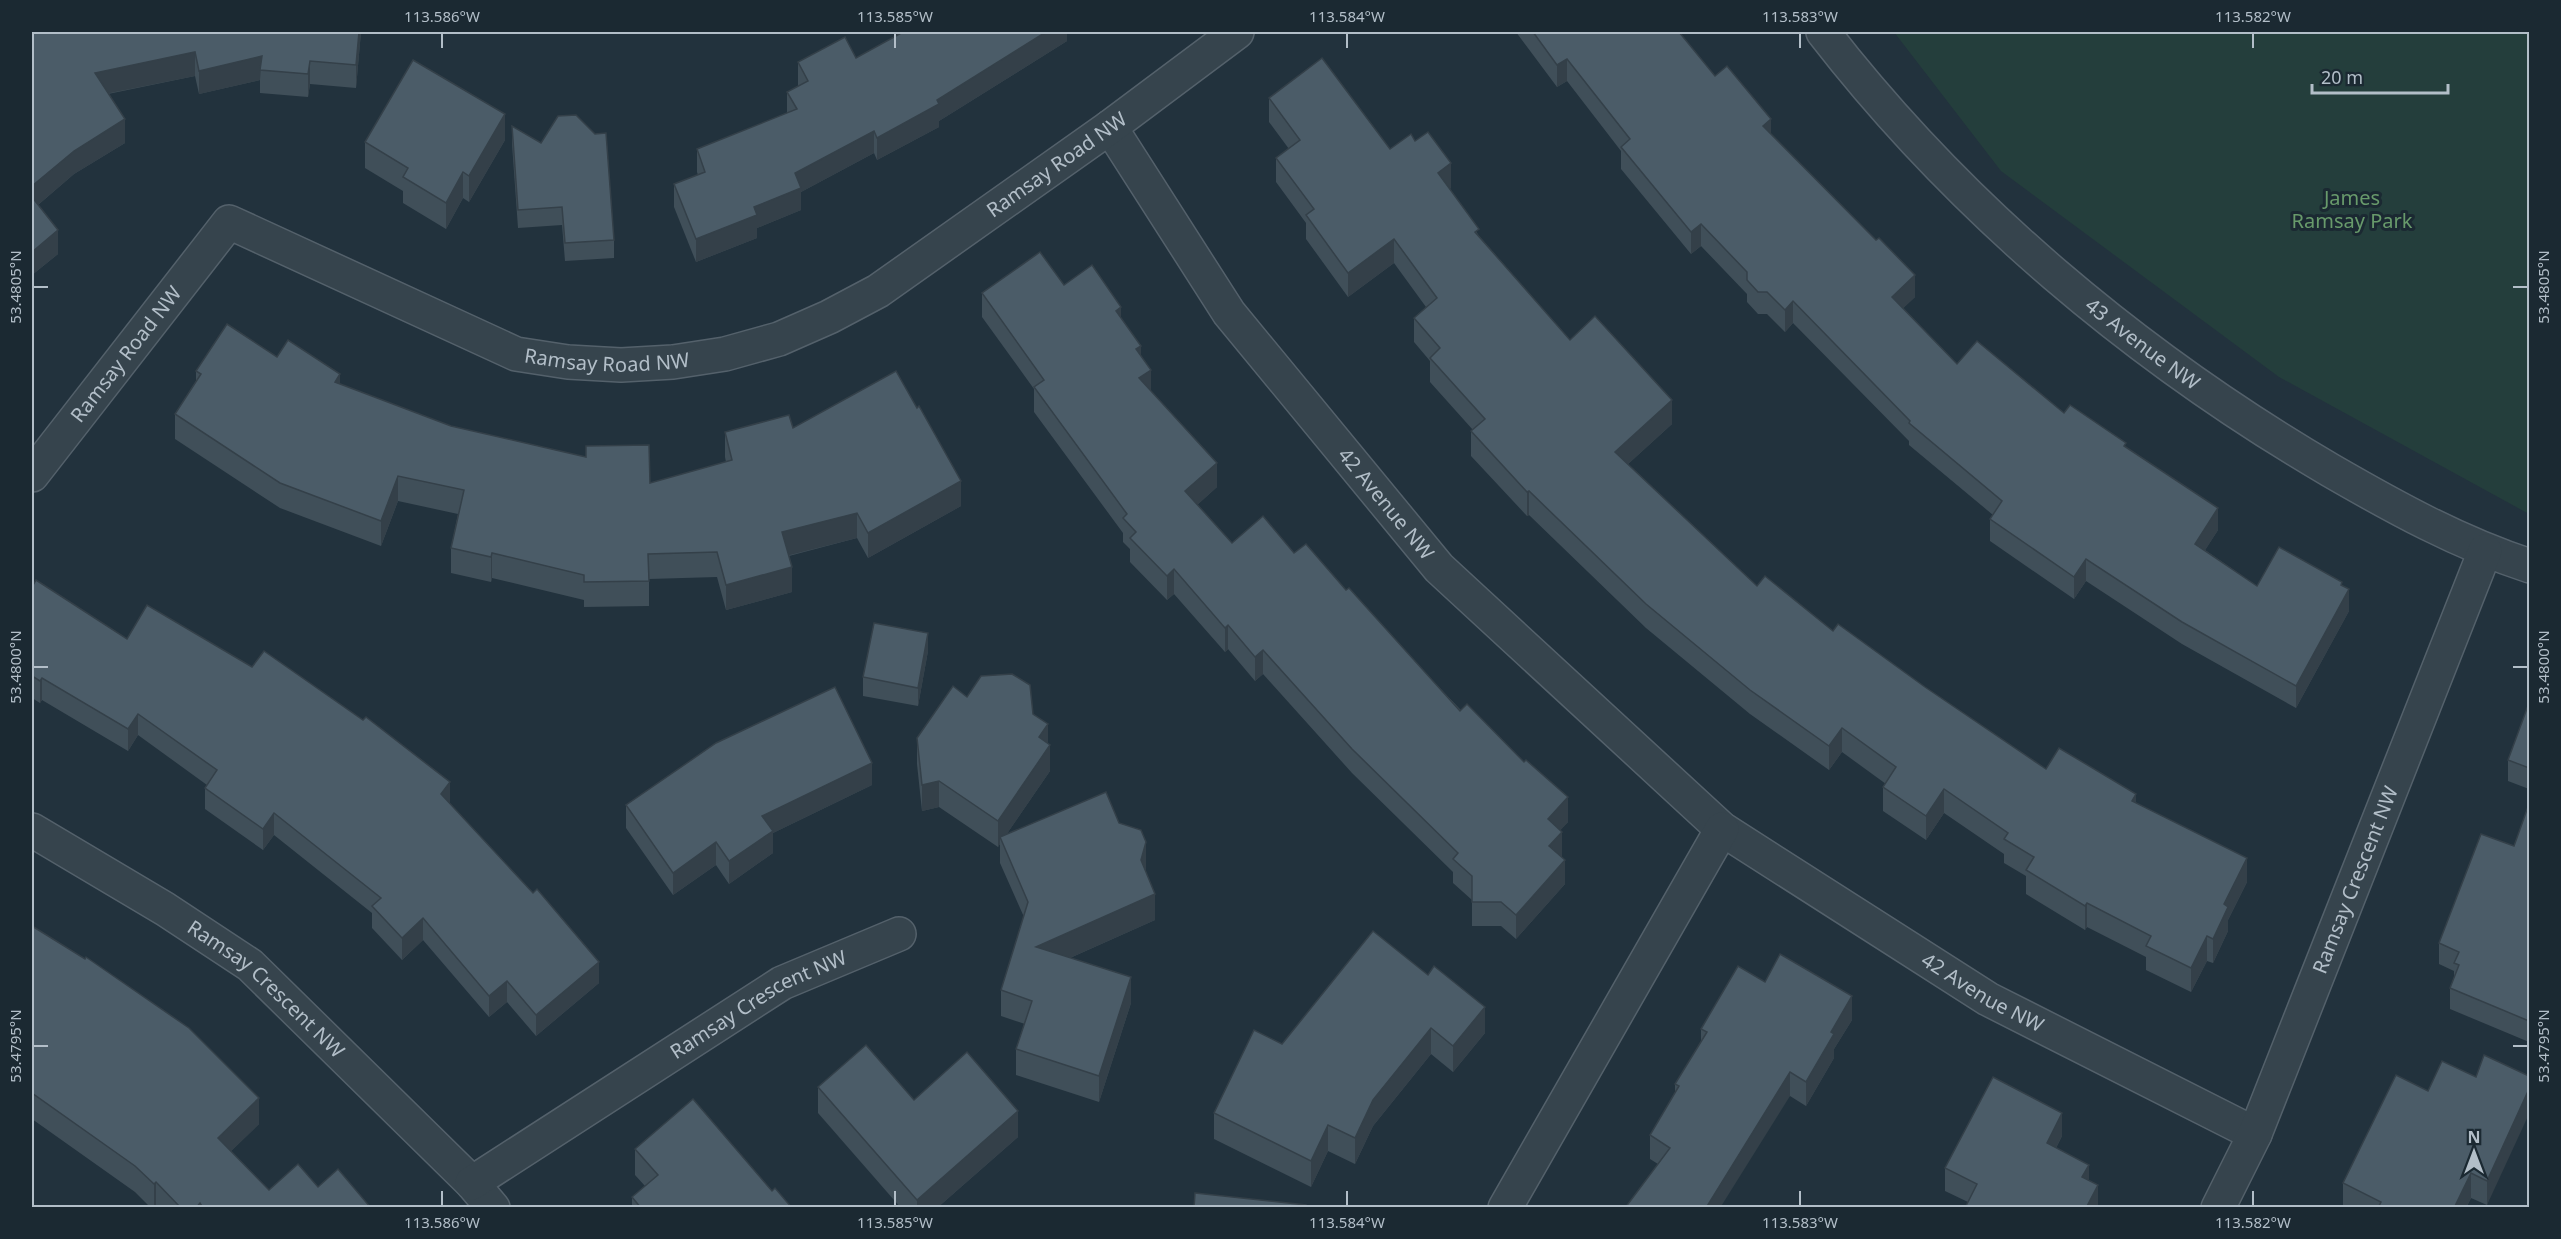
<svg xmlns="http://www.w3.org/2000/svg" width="2561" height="1239" viewBox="0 0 2561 1239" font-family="'Noto Sans',sans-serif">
  <rect width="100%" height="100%" fill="#22323d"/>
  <!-- green -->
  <path fill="#243e3c" d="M1894,32H2529V514L2279,377L2001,171Z"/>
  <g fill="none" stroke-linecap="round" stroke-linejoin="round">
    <defs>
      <g id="minor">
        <path id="s1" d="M1823,32C1960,209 2137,357 2330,470C2394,507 2459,543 2530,566"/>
        <path id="s2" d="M1110,127L1229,313L1439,568L1722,829L1988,999L2255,1134"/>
        <path id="s3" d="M32,475L229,222L516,354L568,362L621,365L673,362L725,354L779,339L829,317L878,291L1110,127L1237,32"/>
        <path id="s4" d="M32,830L165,909L250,965L472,1183L493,1208"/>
        <path id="s5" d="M472,1183L782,983L899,934"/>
        <path d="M1505,1208L1722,829"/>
        <path id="s6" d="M2218,1208L2255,1134L2485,551"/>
      </g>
    </defs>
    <!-- minor casing -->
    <use href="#minor" stroke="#54616b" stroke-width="36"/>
    <!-- minor -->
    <use href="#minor" stroke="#36444d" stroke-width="33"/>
  </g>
  <!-- wall -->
  <g fill="#404f59">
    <path d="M32,32H361L356,88L310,84L308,97L260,93V80L199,94L195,76L108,94L125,143L74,174L38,205L58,254L32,275Z"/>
    <path d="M1067,32V41L939,121V127L877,160L874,153L801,192V210L757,228V238L696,262L674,207V184L698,175L697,172V149L787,113V92L798,86V62L856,58Z"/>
    <path d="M1516,32H1679L1715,76L1771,134L1915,297L1903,308L1957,364L2064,413L2126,447L2218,530L2205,550L2257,586L2342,585L2349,611L2296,708L2182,644L2086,581L2074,599L1990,541V519L1993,515L1909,445V441L1793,323L1785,332L1767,314H1758L1747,302V294L1701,246L1691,254L1621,169V151L1567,81L1557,87Z"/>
    <path d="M1269,98L1390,149L1451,188L1449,189L1479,236L1570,340L1672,424L1628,464L1757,586L1925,687L2046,769L2136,803L2247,882L2228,920V931L2213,963L2207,961L2191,992L2146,970V957L2087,927L2085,930L2026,894V876L2004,863V854L1944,813L1926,840L1883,811V787L1886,784L1842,752L1829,770L1750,714L1646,628L1529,515L1527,516L1471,456V431L1473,430L1430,382V361L1414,342V318L1426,307L1394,263L1348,297L1306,239V223L1276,182V158L1289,149L1269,122Z"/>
    <path d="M512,126L614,240V258L565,261L562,225L518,228L512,144Z"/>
    <path d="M505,140L469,202L463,198L446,229L403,203V191L365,168V142Z"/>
    <path d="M1064,285L1121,319L1141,356L1151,391L1217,487L1197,505L1232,543L1294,553L1346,590L1568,822L1560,830L1561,856L1565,884L1516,939L1501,926H1472V900L1453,883V872L1352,773L1263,674L1255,681L1228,649L1225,652L1174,594L1167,600L1130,562V549L1123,542V533L1034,412V389L982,317V293Z"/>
    <path d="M277,357L340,384L451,426L650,483L726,462L725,457V432L793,428L961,506L868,558L857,538L789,556L792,592L726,610L717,577L649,579V606L584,607V600L492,578L491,582L451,573V548L458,514L398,501L381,546L280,508L175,439V414L196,381V371Z"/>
    <path d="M32,587L127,639L450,804L599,983L536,1036L507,1002L489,1017L423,940L402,960L372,928V913L274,835L263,850L205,809V788L207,785L138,735L128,751L42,700L40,703L32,698Z"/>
    <path d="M928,651L918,706L863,696V677Z"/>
    <path d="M967,697L1033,714L1048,743L1050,771L1006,835L1119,823L1146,868L1145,871L1155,920L1070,958L1131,1003L1099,1102L1016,1075V1049L1025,1024L1001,1016V990L1024,917L1000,863V844L998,847L939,807L922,811L917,764V738Z"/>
    <path d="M2529,703V789L2508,781V760Z"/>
    <path d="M872,785L773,833V853L729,884L716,865L673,895L626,828V805Z"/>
    <path d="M2529,804V1042L2450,1009V988L2454,977V971L2439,964V943L2514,846Z"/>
    <path d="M32,926L259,1124L231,1151L269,1190L318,1187L371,1208H151L135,1192L32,1119Z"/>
    <path d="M1373,931L1485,1033L1453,1072L1431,1054L1373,1126L1355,1164L1328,1151L1311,1187L1214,1139V1113L1282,1044Z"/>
    <path d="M1765,982L1852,1020L1834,1049V1058L1806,1106L1790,1096L1658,1164L1650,1159V1135L1675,1094V1084L1701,1042V1029Z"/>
    <path d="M2529,1076L2487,1205L2471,1198L2466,1208L2343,1207V1183L2476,1077Z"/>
    <path d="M818,1087L914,1100L1018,1137L937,1208H901L818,1113Z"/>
    <path d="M2062,1136L2056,1148L2089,1180L2098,1208L1968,1202L1945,1191V1168Z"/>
    <path d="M635,1149L772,1191L792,1208H632V1197L645,1186L635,1175Z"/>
  </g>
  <!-- shaded-wall -->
  <g fill="#344049">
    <path d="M359,32H361L356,88V65Z"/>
    <path d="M1046,32H1067V41L939,121V127L877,160V138Z"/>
    <path d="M195,52V76L95,96V73Z"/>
    <path d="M262,56L260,80L199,94V71Z"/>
    <path d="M1567,59V81L1557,87V65Z"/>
    <path d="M310,61V84L308,97V74Z"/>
    <path d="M505,114V140L469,202V176Z"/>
    <path d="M125,119V143L74,174L32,210V186L74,151Z"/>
    <path d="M1771,119V141L1763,126Z"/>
    <path d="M874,131V153L801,192V210L757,228V238L696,262V239L795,173Z"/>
    <path d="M1451,163V188L1438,197V173Z"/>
    <path d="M463,172V198L446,229V203Z"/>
    <path d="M1701,224V246L1691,254V232Z"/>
    <path d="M58,230V254L32,275V252Z"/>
    <path d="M1394,239V263L1348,297V273Z"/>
    <path d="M1915,275V297L1892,319V297Z"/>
    <path d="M1793,301V323L1785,332V310Z"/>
    <path d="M1121,307V331L1116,311Z"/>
    <path d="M1141,346V370L1136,349Z"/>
    <path d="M1151,370V394L1139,378Z"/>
    <path d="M340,374V399L335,382Z"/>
    <path d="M1672,400V424L1615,476V452Z"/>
    <path d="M1217,463V487L1185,516V491Z"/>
    <path d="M398,476V501L381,546V521Z"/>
    <path d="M961,481V506L868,558V533Z"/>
    <path d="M1529,491V515L1527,516V492Z"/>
    <path d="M2218,508V530L2195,566V544Z"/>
    <path d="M857,513V538L782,557V532Z"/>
    <path d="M492,553V578L491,582V557Z"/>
    <path d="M2086,559V581L2074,599V577Z"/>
    <path d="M792,567V592L726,610V585Z"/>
    <path d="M1174,569V594L1167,600V576Z"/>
    <path d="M2342,582V602L2349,589V611L2296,708V686Z"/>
    <path d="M1228,625V649L1225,652V628Z"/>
    <path d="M928,633V651L918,706V688Z"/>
    <path d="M1263,650V674L1255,681V657Z"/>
    <path d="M42,678V700L40,703V681Z"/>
    <path d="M138,714V735L128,751V729Z"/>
    <path d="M1048,724V749L1050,745V771L1002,841L1000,837V844L998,847V821L1039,737Z"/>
    <path d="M1842,728V752L1829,770V746Z"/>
    <path d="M872,763V785L773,833V853L729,884V861L762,816Z"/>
    <path d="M939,781V807L922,811V785Z"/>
    <path d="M450,782V804L441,794Z"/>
    <path d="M1944,789V813L1926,840V816Z"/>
    <path d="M2136,794V819L2132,801Z"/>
    <path d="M1568,797V822L1548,844V819Z"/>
    <path d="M274,813V835L263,850V829Z"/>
    <path d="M1562,832V856L1549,870V846Z"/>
    <path d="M716,842V865L673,895V873Z"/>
    <path d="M1146,842V868L1141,886V860Z"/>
    <path d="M2247,858V882L2228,920V931L2213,963V939L2224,904Z"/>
    <path d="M1565,860V884L1516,939V915Z"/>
    <path d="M1155,894V920L1036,973V947Z"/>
    <path d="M2087,903V927L2085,930V906Z"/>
    <path d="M423,918V940L402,960V938Z"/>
    <path d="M2207,936V961L2191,992V968Z"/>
    <path d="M599,962V983L536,1036V1015Z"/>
    <path d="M1131,977V1003L1099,1102V1076Z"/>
    <path d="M507,981V1002L489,1017V996Z"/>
    <path d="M1852,996V1020L1834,1049V1058L1806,1106V1082L1831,1032Z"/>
    <path d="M1485,1007V1033L1453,1072V1046Z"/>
    <path d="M1431,1028V1054L1373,1126L1355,1164V1138L1373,1100Z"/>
    <path d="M1790,1072V1096L1720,1208H1706Z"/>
    <path d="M2529,1089V1114L2487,1205V1181Z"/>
    <path d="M259,1098V1124L218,1164V1138Z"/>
    <path d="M1018,1111V1137L937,1208H917V1200Z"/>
    <path d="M2062,1113V1136L2047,1166V1143Z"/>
    <path d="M1328,1125V1151L1311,1187V1161Z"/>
    <path d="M2089,1165V1188L2082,1177Z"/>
    <path d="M2471,1173V1198L2466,1208H2454Z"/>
    <path d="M156,1182V1208H154V1184Z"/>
    <path d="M2098,1185V1208H2086Z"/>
  </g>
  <!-- building -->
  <g fill="#4b5c68" stroke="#344049" stroke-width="1.5">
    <path d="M32,32H359L356,65L310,61L308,74L260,70L262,56L199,71L195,52L95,73L125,119L74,151L32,186Z"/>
    <path d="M903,32H1046L937,100L939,104L877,138L874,131L795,173L801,188L754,207L757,215L696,239L674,184L705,172L697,149L797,109L787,92L808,81L798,62L845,37L856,58Z"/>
    <path d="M1533,32H1679L1715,76L1727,66L1771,119L1763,126L1876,240L1879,238L1915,275L1892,297L1957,364L1977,341L2064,413L2070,405L2126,443L2124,446L2218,508L2195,544L2257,586L2279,547L2342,582L2341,585L2349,589L2296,686L2182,622L2086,559L2074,577L1990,519L2002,501L1909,423L1910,421L1793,301L1785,310L1767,292H1758L1747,280V272L1701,224L1691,232L1621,147L1630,139L1567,59L1557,65Z"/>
    <path d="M1322,58L1390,149L1411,134L1415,141L1428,132L1451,163L1438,173L1479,229L1475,232L1570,340L1595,316L1672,400L1615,452L1757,586L1765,576L1833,631L1838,624L1925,687L2046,769L2059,748L2136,794L2132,801L2247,858L2224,904L2228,907L2213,939L2207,936L2191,968L2146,946L2151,936L2087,903L2085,906L2026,870L2034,857L2004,839L2008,833L1944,789L1926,816L1883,787L1896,767L1842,728L1829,746L1750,690L1646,604L1529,491L1527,492L1471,431L1485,419L1430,358L1440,348L1414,318L1437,298L1394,239L1348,273L1306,215L1314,209L1276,158L1300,140L1269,98Z"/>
    <path d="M413,60L505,114L469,176L463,172L446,203L403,177L408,168L365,142Z"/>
    <path d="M576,115L595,134L606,133L614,240L565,243L562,207L518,210L512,126L541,143L558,116Z"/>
    <path d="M32,197L58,230L32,252Z"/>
    <path d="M1040,252L1064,285L1092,265L1121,307L1116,311L1141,346L1136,349L1151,370L1139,378L1217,463L1185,491L1232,543L1263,516L1294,553L1306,544L1346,590L1349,588L1460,711L1467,704L1524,762L1526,760L1568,797L1548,819L1562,832L1549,846L1565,860L1516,915L1501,902H1472V876L1453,859L1458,853L1352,749L1263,650L1255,657L1228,625L1225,628L1174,569L1167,576L1130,538L1136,532L1123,518L1127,514L1034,387L1044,380L982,293Z"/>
    <path d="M227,324L277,357L288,340L340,374L335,382L451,426L586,457V446L649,445L650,483L732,460L725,432L789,415L793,428L896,371L917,408L919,406L961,481L868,533L857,513L782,532L792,567L726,585L717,552L648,554L649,581L584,582V575L492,553L491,557L451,548L464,490L398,476L381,521L280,483L175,414L201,374L196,371Z"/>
    <path d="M36,580L127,639L147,605L252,667L264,651L363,720L366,717L450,782L441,794L533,893L537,889L599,962L536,1015L507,981L489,996L423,918L402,938L372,906L381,898L274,813L263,829L205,788L217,770L138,714L128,729L42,678L40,681L32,676V587Z"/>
    <path d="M874,623L928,633L918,688L863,677Z"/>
    <path d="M1012,674L1030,685L1033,714L1048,724L1039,737L1050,745L998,821L939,781L922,785L917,738L953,686L967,697L981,676Z"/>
    <path d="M835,687L872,763L762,816L773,831L729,861L716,842L673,873L626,805L716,743Z"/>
    <path d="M2529,703V768L2508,760Z"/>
    <path d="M1106,792L1119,823L1141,830L1146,842L1141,860L1155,894L1036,947L1131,977L1099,1076L1016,1049L1032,1001L1001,990L1028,902L1000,837Z"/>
    <path d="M2529,804V1021L2450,988L2459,965L2454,963L2459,952L2439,943L2481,834L2514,846Z"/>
    <path d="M32,926L85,959L86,957L189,1028L259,1098L218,1138L269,1190L298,1164L318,1187L338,1169L371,1208H203L200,1203L196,1208H181L156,1182L154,1184L135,1166L32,1093Z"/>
    <path d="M1373,931L1428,975L1434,966L1485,1007L1453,1046L1431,1028L1373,1100L1355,1138L1328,1125L1311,1161L1214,1113L1254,1030L1282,1044Z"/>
    <path d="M1780,954L1852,996L1831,1032L1834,1034L1806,1082L1790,1072L1706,1208H1625L1670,1148L1650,1135L1679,1086L1675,1084L1707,1032L1701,1029L1738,966L1765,982Z"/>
    <path d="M866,1045L914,1100L967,1052L1018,1111L917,1200L818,1087Z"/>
    <path d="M2484,1055L2529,1076V1089L2487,1181L2471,1173L2454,1208H2378L2381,1202L2343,1183L2396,1075L2428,1091L2442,1061L2476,1077Z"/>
    <path d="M1993,1077L2062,1113L2047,1143L2089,1165L2082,1177L2098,1185L2086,1208H1965L1977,1184L1945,1168Z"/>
    <path d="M693,1099L772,1191L775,1188L792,1208H641L632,1197L658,1175L635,1149Z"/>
    <path d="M1195,1193L1306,1205V1208H1194Z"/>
  </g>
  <!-- ticks -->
  <path fill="none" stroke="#b2bec8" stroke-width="2" d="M442,33V48M895,33V48M1347,33V48M1800,33V48M2253,33V48M33,287H48M2513,287H2528M33,667H48M2513,667H2528M33,1046H48M2513,1046H2528M442,1191V1206M895,1191V1206M1347,1191V1206M1800,1191V1206M2253,1191V1206"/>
  <g text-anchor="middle" stroke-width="6" stroke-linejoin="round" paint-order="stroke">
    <!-- street labels -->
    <g font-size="20" fill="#b2bec8" stroke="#1b2932">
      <text dy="7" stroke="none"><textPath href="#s3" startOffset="1232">Ramsay Road NW</textPath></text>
      <text dy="7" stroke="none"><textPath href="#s1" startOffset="448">43 Avenue NW</textPath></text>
      <text dy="7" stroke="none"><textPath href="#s3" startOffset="153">Ramsay Road NW</textPath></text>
      <text dy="7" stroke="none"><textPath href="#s3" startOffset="728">Ramsay Road NW</textPath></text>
      <text dy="7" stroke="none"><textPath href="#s2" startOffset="468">42 Avenue NW</textPath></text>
      <text dy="7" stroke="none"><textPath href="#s6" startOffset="356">Ramsay Crescent NW</textPath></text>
      <text dy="7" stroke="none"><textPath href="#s4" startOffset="284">Ramsay Crescent NW</textPath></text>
      <text dy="7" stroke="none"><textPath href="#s2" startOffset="1244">42 Avenue NW</textPath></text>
      <text dy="7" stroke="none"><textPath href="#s5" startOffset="338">Ramsay Crescent NW</textPath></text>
    </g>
    <!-- park labels -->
    <g font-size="20" fill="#689a6b" stroke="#1b2932">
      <text x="2352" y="205">James<tspan x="2352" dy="23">Ramsay Park</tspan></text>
    </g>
  </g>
  <!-- border -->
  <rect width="2561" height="1239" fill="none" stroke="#1b2932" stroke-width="66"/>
  <!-- north arrow -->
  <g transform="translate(2474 1152)" stroke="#1b2932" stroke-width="4.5" paint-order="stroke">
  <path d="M0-4.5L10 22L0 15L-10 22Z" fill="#b2bec8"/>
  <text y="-9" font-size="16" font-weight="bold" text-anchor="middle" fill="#b2bec8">N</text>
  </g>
  <!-- scale -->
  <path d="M2312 84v9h136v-9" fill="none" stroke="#b2bec8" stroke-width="3"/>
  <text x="2321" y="84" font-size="18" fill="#b2bec8" stroke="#1b2932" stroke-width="4.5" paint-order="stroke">20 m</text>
  <rect x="33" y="33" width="2495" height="1173" fill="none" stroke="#b2bec8" stroke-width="2"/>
  <g font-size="15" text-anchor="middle" fill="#b2bec8">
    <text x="442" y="22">113.586°W</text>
    <text x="895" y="22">113.585°W</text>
    <text x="1347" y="22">113.584°W</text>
    <text x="1800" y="22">113.583°W</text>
    <text x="2253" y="22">113.582°W</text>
    <text transform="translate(16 287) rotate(-90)" y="5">53.4805°N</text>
    <text transform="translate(2544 287) rotate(-90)" y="5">53.4805°N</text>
    <text transform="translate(16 667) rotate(-90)" y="5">53.4800°N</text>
    <text transform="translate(2544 667) rotate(-90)" y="5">53.4800°N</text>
    <text transform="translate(16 1046) rotate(-90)" y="5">53.4795°N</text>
    <text transform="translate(2544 1046) rotate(-90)" y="5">53.4795°N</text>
    <text x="442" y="1228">113.586°W</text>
    <text x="895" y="1228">113.585°W</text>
    <text x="1347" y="1228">113.584°W</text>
    <text x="1800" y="1228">113.583°W</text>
    <text x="2253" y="1228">113.582°W</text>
  </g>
</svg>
